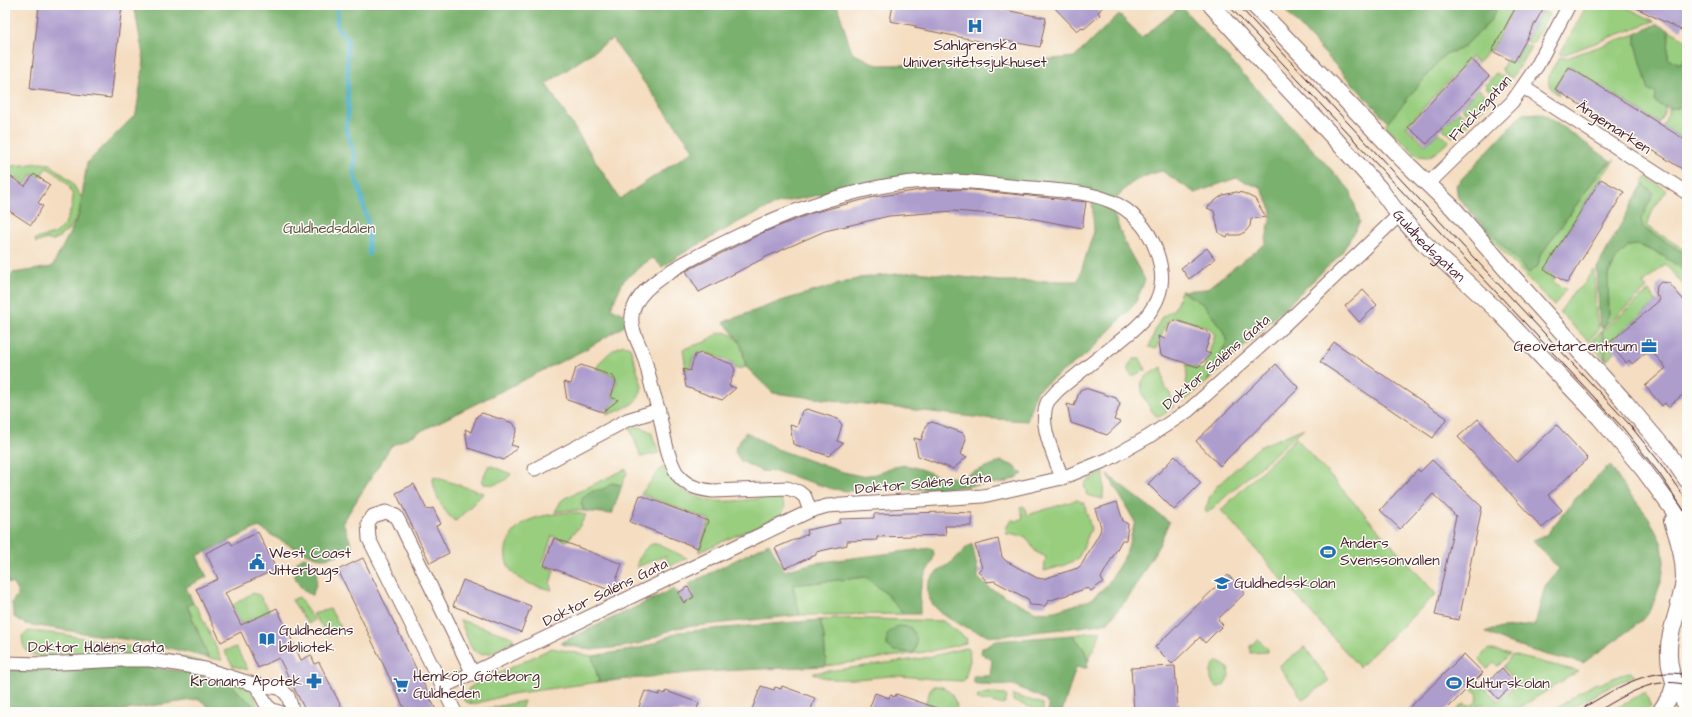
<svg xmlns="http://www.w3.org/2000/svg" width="1692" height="717" viewBox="0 0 1692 717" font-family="'Architects Daughter',sans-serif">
  <rect width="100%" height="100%" fill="#fdfcf7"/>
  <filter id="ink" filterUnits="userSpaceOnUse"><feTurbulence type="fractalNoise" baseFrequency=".025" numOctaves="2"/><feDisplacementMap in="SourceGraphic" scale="8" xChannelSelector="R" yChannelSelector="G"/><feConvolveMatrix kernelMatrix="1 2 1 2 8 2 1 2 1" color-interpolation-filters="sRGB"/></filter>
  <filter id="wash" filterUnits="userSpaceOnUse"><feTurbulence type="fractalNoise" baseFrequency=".012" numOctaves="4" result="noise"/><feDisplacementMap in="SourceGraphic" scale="16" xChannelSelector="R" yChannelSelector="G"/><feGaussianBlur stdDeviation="0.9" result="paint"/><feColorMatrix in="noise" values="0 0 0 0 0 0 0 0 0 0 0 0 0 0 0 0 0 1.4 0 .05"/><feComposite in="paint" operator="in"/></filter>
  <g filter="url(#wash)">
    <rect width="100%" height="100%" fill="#f4ddc0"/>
    <!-- green -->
    <g fill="#99ce7f" stroke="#727655">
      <path d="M1499,5H1516L1491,51L1489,50L1478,63L1471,57L1406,127L1426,145L1439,132L1449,141L1437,152L1428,157L1418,156L1385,125L1445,54L1461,49L1489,23Z"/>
      <path d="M1587,5H1622L1654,21L1563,55L1560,54Z"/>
      <path d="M1542,11L1549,14L1533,43L1526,41Z"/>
      <path d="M1669,30L1687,40V56L1681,64L1668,59Z"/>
      <path d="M1636,34V44L1649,91L1656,93L1655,102L1666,109L1659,123L1569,66L1554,89L1559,93V95C1540,84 1551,70 1560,57L1566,58Z"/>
      <path d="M1524,44L1531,47L1512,78L1503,72L1502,69L1507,59L1514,63Z"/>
      <path d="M1496,73L1507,78L1509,83L1495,96L1485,86Z"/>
      <path d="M1479,89L1491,100L1473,118L1461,108Z"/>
      <path d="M1687,102V141L1663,126L1670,108C1677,110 1682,107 1687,102Z"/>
      <path d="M1459,111L1469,122L1453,137L1442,128Z"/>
      <path d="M1615,159L1601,178L1544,270L1555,277L1553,283L1566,289L1554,306L1496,244L1479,224L1476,217L1529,273L1538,266L1540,256L1601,170Z"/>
      <path d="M40,163L50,164L70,180L82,198C78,221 73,228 53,241L46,239L36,243L35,239L55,234L65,224L72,207L73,196L69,186L58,175L51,170L46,168L40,177L33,173L25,184L5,171V167Z"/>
      <path d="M1646,177L1667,190L1654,208L1646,226L1687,251V255L1643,228L1641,219L1654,193L1643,184Z"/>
      <path d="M1638,245L1660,254L1687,272V289L1665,264L1643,284L1647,289L1603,328L1609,314L1608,275L1617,258L1628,246Z"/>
      <path d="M1592,270H1594L1596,315L1599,330L1588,341L1560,312L1572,294L1585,283Z"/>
      <path d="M1181,291L1203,304L1222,329L1227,342L1207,382L1183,402L1182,399L1187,379L1186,364L1203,370L1215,335L1209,328L1175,317L1167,322L1156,349L1149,347L1157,326L1162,317L1172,311L1176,306Z"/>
      <path d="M1649,291L1657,302L1608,343L1615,352L1606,361V345L1602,331Z"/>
      <path d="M725,332C744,339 741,349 746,367L736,369L732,362L701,351L694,355L689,370L686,369L683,349L705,342L717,334Z"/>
      <path d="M1601,332L1604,346L1605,359L1589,343Z"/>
      <path d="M624,345L630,347L642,386C640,406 623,408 607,415V410L612,405L615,398L612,397L617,382L613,375L596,369C601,359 613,348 624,345Z"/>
      <path d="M1134,359H1140L1146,370L1132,376C1125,371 1128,364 1134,359Z"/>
      <path d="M1162,367L1164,387L1170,392L1173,407L1163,415L1158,417C1151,413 1138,390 1142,382C1145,375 1156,371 1162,367Z"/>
      <path d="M633,427H641L651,432L659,453L641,457L630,428Z"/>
      <path d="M1304,428L1207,513L1205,511L1210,496L1216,487L1259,447Z"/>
      <path d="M1296,438L1436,594L1359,667L1221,510Z"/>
      <path d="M489,465L511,474C505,483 494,486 484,484L482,480Z"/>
      <path d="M663,466C684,504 715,504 755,499C764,498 774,495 782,500L785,508L782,514L764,523L699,552V549L710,520L641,494Z"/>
      <path d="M626,469L627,472L622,485L612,483L608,488L588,493L581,503L584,511L569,510L555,512L561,501L565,498Z"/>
      <path d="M1104,472L1103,499L1087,495L1084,484L1087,481Z"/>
      <path d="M435,477L483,493H484L456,521C444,515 433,492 433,478Z"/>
      <path d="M1077,500L1084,503L1091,529L1078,559L1062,566L1044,571L1046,557L1036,552L1026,537L1014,534H1006L1007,526L1013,519L1015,522L1023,518L1020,507L1024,506L1027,515Z"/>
      <path d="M571,512L586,515L579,527L567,541L552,536L542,565L554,570L550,584L552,590C540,587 524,584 515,575C499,560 505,538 521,525C534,515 556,514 571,512Z"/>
      <path d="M652,544H657L687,558L670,566L665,556L637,567H636C639,557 642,549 652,544Z"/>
      <path d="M867,577L884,592L904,614L800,615L792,585Z"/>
      <path d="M252,593L259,595L270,611L241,624L233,605Z"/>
      <path d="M299,597L309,613L315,620L308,624L292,600Z"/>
      <path d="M193,603L198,609L222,660L209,658L187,605Z"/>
      <path d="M330,609L341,627L328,635L313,614Z"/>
      <path d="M836,618L943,621L967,639L966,643L931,651L826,666L824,636L820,620Z"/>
      <path d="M460,620L509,636L513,638V641L491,653L480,654L473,650L470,645Z"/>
      <path d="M29,631L61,634L179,656L216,666L79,657H39L26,651L23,644L22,636Z"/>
      <path d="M1101,631L1088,662L1087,653L1073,635Z"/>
      <path d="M1258,639L1268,649V652L1250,653V646Z"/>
      <path d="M236,647L248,670L233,666L224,651Z"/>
      <path d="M1305,647L1329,681L1303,700L1279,666Z"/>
      <path d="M552,648L592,656L599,682L511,694L474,704L469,703L463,700L469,688L474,685Z"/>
      <path d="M965,648L969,649L970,660L965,679L963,681C942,681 920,677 899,676C875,675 834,686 813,673L924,658Z"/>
      <path d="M1488,649L1510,654L1498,666L1494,663L1487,669L1479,658Z"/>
      <path d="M1512,655L1578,671L1513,712H1489L1483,704L1479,705L1471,712H1455L1464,704L1468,706C1475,705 1479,701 1477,693L1471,688L1478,681L1498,701L1518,683L1503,667Z"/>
      <path d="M1217,661L1228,668L1229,676L1224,685L1217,688C1208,679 1209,669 1217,661Z"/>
      <path d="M1631,672L1635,676L1617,683L1564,712H1549L1596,683L1600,684L1625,673Z"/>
      <path d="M231,682C238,684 248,687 252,693C258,700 254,705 264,712H261L241,695L231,684Z"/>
      <path d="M932,686C947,685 952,693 957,706L955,712H926L929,705L925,704Z"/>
      <path d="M1645,692L1651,707L1646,712H1609Z"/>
      <path d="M988,693L1005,694L1007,698L1005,703L1004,702L1003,705L989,701L978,700L977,697L979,695Z"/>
      <path d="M1013,695L1043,704V712L1013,701Z"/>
      <path d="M524,701L520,712H482L481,710Z"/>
    </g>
    <!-- forest -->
    <g fill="#7ab16e" stroke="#62684c" fill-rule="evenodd">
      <path d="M134,5H837L852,53L878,65L996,64L1075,57L1119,14L1142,38L1181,6L1206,34L1350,190L1360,222L1341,254L1207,382L1227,341L1222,329L1203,304L1181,291L1206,289L1265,244L1272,211L1261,188L1236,178L1195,193L1162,171C1135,178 1126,184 1111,207L1125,244L1145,280L1135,304L1088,353L1036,391L1027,421L982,418L773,393L746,367L743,351L739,341L724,322L784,300L860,278L916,272L999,281H1078L1094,231L1092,198L936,177L878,180L834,192L779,203L744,219L680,255L662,267L653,258L642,265L623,281L611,308L624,314L626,325L586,349L391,446L343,522L353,549C344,552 333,558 323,558C312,559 270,535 259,527L197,556L207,577L186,587L193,603L187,606L209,658L149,643L25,624L14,617L12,603L18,593L13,584L5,582V285L13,273L52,267L79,215L87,163L136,114L144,61ZM612,39L694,150L620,199L546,84Z"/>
      <path d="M1280,5H1499L1489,23L1461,49L1445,54L1388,122Z"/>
      <path d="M1657,24L1669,30L1668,59L1681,64L1687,56V102C1676,112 1666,109 1655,102L1656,93L1649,91L1636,44V34Z"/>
      <path d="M1542,113L1611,161L1601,170L1540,256L1538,266L1529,273L1458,198L1456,185L1522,114Z"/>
      <path d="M1643,184L1654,193L1641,219L1643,228L1687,255V272L1660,254L1639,245L1628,246L1617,258L1608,275L1609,314L1603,328L1600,326L1599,318L1597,268Z"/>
      <path d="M746,432L777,449L839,471L861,476L876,474L889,468L906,465L920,469L938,476L959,478L1001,461L1012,465L1023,474L1007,482L939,489L847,491L833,489L778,472L761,471L741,461L735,452L736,446Z"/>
      <path d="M1610,465L1620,481L1649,518L1662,544L1664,562L1662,579L1652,607L1642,621L1583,663C1550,657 1515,647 1485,632L1493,629L1535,625L1545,586L1559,569L1533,540L1546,535L1576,498Z"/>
      <path d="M1108,475L1169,522L1159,545L1129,597L1107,623C1079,627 1051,631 1022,633C1013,634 1001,637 992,636C971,632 921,611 928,585C932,572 943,569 952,562C959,556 964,548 972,544L977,567L978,578L989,588L1036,612L1055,611L1090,600L1107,585L1126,554L1135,522Z"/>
      <path d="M611,483L622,485L612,514L584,511L581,503C586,485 602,495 611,483Z"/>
      <path d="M769,543L784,571L814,563L931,548L933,550C937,559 926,570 923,579C919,590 920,603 920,614H904L884,592L866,577L793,585L800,615L675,628L642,643L622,647L591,650L562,644V642L674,589L684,604L695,597L689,584Z"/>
      <path d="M304,557C320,563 319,582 312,595C297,590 285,565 304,557Z"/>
      <path d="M820,620L824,636L826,666L699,672L599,682L592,656L637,649L652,644L678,632Z"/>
      <path d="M897,626L910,627C917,636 918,642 914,653L893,651L887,646V634Z"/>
      <path d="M1073,635C1081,646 1090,653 1087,668L1076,667L1062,712H1048L1049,706L1044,699L1013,685L978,684L974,683L973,676H990L992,660L981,653L982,648L995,641Z"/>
      <path d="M137,666L183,671L221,680L231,684L241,695L261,712H212L209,707L199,699L118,711L5,712V670Z"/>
    </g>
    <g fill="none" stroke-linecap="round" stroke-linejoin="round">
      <!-- stream -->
      <path stroke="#4bafca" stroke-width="4.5" d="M336,5C342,21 328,23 347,37L348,113L346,128L355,158L354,175L359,187L368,224L369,254"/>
    </g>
    <g id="blocks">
      <!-- building -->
      <g fill="#ad9dcd">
        <path d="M39,5H122L111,98L30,89Z"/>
        <path d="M893,5H979L1046,18L1040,47L1000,40L999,45L915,28L916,26L890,21Z"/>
        <path d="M1052,5H1105L1098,12L1100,15L1084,29L1082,27L1077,31Z"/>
        <path d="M1517,5H1545L1514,62L1492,51Z"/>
        <path d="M1630,5H1687V17L1681,30Z"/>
        <path d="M1471,59L1489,76L1427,144L1408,127Z"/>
        <path d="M1569,67L1687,141V172L1555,89Z"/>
        <path d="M5,173L25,186L34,174L50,185L38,203L43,206L31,225L5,208Z"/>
        <path d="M1601,179L1624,192L1567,283L1544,269Z"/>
        <path d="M928,189L973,190L1086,202L1082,228L1019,216L953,211L889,216L825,231L766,257L699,292L686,271L762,233L812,213L874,197Z"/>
        <path d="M1236,192L1243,193L1255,199L1266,217L1251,219L1250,226L1245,232L1239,235H1228L1227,237L1219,233L1214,211L1207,208L1216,200L1223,195Z"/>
        <path d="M1207,248L1215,259L1189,279L1181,268Z"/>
        <path d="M1661,282L1669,283L1687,304V391L1668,407L1665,403L1662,406L1645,386L1666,368L1650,349L1632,364L1629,360L1626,363L1609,343L1660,300L1656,294L1657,286Z"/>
        <path d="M1363,290L1377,305L1359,322L1345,306Z"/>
        <path d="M1175,320L1206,330L1210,336L1205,352L1211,354L1198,367L1161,355L1158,336L1165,339L1170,323Z"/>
        <path d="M1334,342L1447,418L1433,438L1320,362Z"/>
        <path d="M701,353L732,364L735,370L729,386L736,388L722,400L686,387L683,369L690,371L695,355Z"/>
        <path d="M1276,364L1299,388L1220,466L1196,441Z"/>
        <path d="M581,365L613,376L616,381L611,397L618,400L603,412L567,400L564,382L571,384L576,368Z"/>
        <path d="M1085,388L1116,398L1120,404L1114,420L1121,422L1107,435L1071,423L1067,404L1074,406L1080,390Z"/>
        <path d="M807,409L838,419L842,425L837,441L843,443L829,456L793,444L790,425L797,427L802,411Z"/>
        <path d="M482,413L513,423L517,429L511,445L518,447L504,460L468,448L465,429L471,432L477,416Z"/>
        <path d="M1478,419L1517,462L1557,425L1588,459L1548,495L1562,510L1542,528L1458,437Z"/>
        <path d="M932,422L963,433L966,439L961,455L967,457L953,469L918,456L914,438L921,440L927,424Z"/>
        <path d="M1175,456L1201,483L1174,510L1148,484Z"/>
        <path d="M1432,460L1482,507L1459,620L1435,615L1456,516L1433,494L1400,529L1380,510L1418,469L1420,472Z"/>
        <path d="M414,484L427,510L433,508L441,524L436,526L449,553L430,563L396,493Z"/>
        <path d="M640,495L708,521L698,548L630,522Z"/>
        <path d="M1117,502L1123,521L1128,524L1126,540H1122L1101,578L1103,582L1091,591L1088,588L1048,601L1045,606L1030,605L1028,599L994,581L987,582L978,571L982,568L975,545L998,539L1002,557L1006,561L1037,578L1043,579L1078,568L1082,564L1100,532L1101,527L1095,509Z"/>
        <path d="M945,512L972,513V526H945L946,535L877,537V540L847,541V545L816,552V555L785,568L775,548L808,534L807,530L840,523V519L874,518V514Z"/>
        <path d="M258,532L276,569L225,593L241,625L277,608L301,660L311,655L315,664L319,662L344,712H306L279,658L258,668L241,632L221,642L196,589L218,579L206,553L230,541L232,545Z"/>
        <path d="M554,538L622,564L612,591L544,565Z"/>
        <path d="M363,558L437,712H406L338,570Z"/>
        <path d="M1228,575L1245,593L1218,619L1223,625L1205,643L1200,637L1172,664L1155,647Z"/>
        <path d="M463,580L531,606L521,632L453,606Z"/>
        <path d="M688,587L694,597L684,603L678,593Z"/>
        <path d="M1464,654L1483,673L1444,712H1405Z"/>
        <path d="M1175,666L1178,712H1134L1131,668Z"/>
        <path d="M1502,668L1515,683L1498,699L1485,684Z"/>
        <path d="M761,686L774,690L775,687L781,689L782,686L815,698L810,712H751Z"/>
        <path d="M645,691L659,695L660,692L665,694L666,691L699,703L696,712H637Z"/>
        <path d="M875,693L889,698L890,695L895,697L896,694L943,710V712H868Z"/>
      </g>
    </g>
  </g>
  <g filter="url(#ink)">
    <use href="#blocks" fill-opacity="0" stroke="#86625f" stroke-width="1"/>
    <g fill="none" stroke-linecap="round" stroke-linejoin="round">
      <defs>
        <g id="minor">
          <path d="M1523,87L1687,193"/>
          <path d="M1428,184L1512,102L1537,66L1569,5"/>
          <path d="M535,469L627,420L659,410"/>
          <path d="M810,511L805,497L799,492L787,488L713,491C701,490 686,486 678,475C664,454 663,420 654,395C650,382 648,369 644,357C638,340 626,324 635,305C646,281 686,262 709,250C755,227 795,208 846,195C879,186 920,179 954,181C980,182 1006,186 1032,188C1058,191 1086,191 1110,201C1131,209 1149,229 1156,250C1163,270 1165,288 1153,307C1143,324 1126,336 1111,348C1093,362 1075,376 1057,391C1054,395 1049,399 1047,403C1038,425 1055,457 1062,478"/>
          <path d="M5,663L42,664L123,660H150L170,663L205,669L256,685L280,688L288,696L293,712"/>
          <path d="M256,685C263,697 265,710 279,712"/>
          <path d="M443,687L810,511L827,506L983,496L1062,478L1109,459L1148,437L1189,410L1281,328L1399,215"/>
          <path d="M455,712L369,539L368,523L373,516L386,512L396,516L399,521L473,674"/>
        </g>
        <g id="tertiary">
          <path id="s1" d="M1211,5L1244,42L1336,140L1379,188L1399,215L1423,242L1500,313L1600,418L1643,469L1674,511L1687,534"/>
          <path d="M1254,5L1404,161L1453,208L1511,275L1625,402L1669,454L1687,480"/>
          <path d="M1672,521C1679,539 1684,558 1684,577C1683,597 1675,615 1671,634C1665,658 1672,686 1687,706"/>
          <path d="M1660,712L1671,695L1675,682"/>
        </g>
      </defs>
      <!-- minor casing -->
      <use href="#minor" stroke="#86625f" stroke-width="15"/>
      <!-- tertiary casing -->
      <use href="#tertiary" stroke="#86625f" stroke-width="18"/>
      <!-- minor -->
      <use href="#minor" stroke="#fff" stroke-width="13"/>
      <!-- tertiary -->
      <use href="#tertiary" stroke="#fff" stroke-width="16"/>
      <!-- tram -->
      <g stroke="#4a1f2b" stroke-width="1">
        <path d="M1228,5L1623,428L1659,473L1687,515"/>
        <path d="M1238,5L1629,424L1658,460L1687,501"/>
        <path d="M1576,712C1610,693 1646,665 1687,675"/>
        <path d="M1596,712C1625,696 1653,675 1687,685"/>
      </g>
    </g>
  </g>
  <!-- icons -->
  <defs>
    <symbol id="hospital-bare" viewBox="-9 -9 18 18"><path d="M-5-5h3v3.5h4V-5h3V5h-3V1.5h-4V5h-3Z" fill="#1f6fb2" stroke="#fdfcf7" stroke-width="2.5" paint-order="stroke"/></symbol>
    <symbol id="office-bare" viewBox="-9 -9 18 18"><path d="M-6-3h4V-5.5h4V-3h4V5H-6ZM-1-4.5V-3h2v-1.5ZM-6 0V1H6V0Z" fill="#1f6fb2" stroke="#fdfcf7" stroke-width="2.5" paint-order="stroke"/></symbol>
    <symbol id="stadium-bare" viewBox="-9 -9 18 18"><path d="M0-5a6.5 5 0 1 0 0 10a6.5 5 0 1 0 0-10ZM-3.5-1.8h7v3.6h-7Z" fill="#1f6fb2" stroke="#fdfcf7" stroke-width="2.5" paint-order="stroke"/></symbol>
    <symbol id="civic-bare" viewBox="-9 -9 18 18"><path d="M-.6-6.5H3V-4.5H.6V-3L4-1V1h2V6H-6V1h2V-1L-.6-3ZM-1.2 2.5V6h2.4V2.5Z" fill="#1f6fb2" stroke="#fdfcf7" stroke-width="2.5" paint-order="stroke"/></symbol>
    <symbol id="school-bare" viewBox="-9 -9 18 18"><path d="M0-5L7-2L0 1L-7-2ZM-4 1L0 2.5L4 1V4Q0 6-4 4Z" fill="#1f6fb2" stroke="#fdfcf7" stroke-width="2.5" paint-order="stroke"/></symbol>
    <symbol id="library-bare" viewBox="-9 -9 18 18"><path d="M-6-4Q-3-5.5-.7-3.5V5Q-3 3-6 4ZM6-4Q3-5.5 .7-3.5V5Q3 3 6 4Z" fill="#1f6fb2" stroke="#fdfcf7" stroke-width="2.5" paint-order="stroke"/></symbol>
    <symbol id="pharmacy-bare" viewBox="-9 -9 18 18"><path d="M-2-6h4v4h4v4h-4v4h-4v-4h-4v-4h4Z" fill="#1f6fb2" stroke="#fdfcf7" stroke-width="2.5" paint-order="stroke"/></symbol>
    <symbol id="supermarket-bare" viewBox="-9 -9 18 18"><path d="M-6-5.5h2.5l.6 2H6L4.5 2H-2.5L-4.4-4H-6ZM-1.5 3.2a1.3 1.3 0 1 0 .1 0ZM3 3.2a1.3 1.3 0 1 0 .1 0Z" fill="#1f6fb2" stroke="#fdfcf7" stroke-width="2.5" paint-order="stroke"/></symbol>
  </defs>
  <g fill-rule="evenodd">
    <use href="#hospital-bare" x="964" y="15" width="22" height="22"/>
    <use href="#office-bare" x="1638" y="335" width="22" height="22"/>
    <use href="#stadium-bare" x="1317" y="541" width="22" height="22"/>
    <use href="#civic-bare" x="246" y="551" width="22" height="22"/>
    <use href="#school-bare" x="1211" y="572" width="22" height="22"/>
    <use href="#library-bare" x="256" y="628" width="22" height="22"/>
    <use href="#pharmacy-bare" x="303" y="670" width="22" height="22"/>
    <use href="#stadium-bare" x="1443" y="672" width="22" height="22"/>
    <use href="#supermarket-bare" x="390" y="674" width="22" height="22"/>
  </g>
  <g text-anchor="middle" stroke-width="3" stroke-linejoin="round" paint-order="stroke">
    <!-- poi labels -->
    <g font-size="15" fill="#4a1f2b" stroke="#fdfcf7" text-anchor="start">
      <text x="975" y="50" text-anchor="middle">Sahlgrenska<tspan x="975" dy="17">Universitetssjukhuset</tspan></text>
      <text x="1637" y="351" text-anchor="end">Geovetarcentrum</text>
      <text x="1340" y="548">Anders<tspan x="1340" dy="17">Svenssonvallen</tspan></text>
      <text x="269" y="558">West Coast<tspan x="269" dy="17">Jitterbugs</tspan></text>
      <text x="1234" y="588">Guldhedsskolan</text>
      <text x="279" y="635">Guldhedens<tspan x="279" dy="17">bibliotek</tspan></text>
      <text x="413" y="681">Hemköp Göteborg<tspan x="413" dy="17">Guldheden</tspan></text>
      <text x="302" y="686" text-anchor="end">Kronans Apotek</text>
      <text x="1466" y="688">Kulturskolan</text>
    </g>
    <!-- street labels -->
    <g font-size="15" fill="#4a1f2b" stroke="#fdfcf7">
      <text transform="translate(1480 108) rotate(-47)" y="5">Fricksgatan</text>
      <text transform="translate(1614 127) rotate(33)" y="5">Ängemarken</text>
      <text dy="5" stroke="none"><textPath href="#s1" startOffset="325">Guldhedsgatan</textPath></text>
      <text transform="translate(1216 362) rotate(-41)" y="5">Doktor Saléns Gata</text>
      <text transform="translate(923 483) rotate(-5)" y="5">Doktor Saléns Gata</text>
      <text transform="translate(605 592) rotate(-26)" y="5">Doktor Saléns Gata</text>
      <text x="96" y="652">Doktor Håléns Gata</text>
    </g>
    <!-- park labels -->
    <g font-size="15" fill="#625444" stroke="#fdfcf7">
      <text x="329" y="233">Guldhedsdalen</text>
    </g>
  </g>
  <!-- margin -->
  <rect width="1692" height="717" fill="none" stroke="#fdfcf7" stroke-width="20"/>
</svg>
